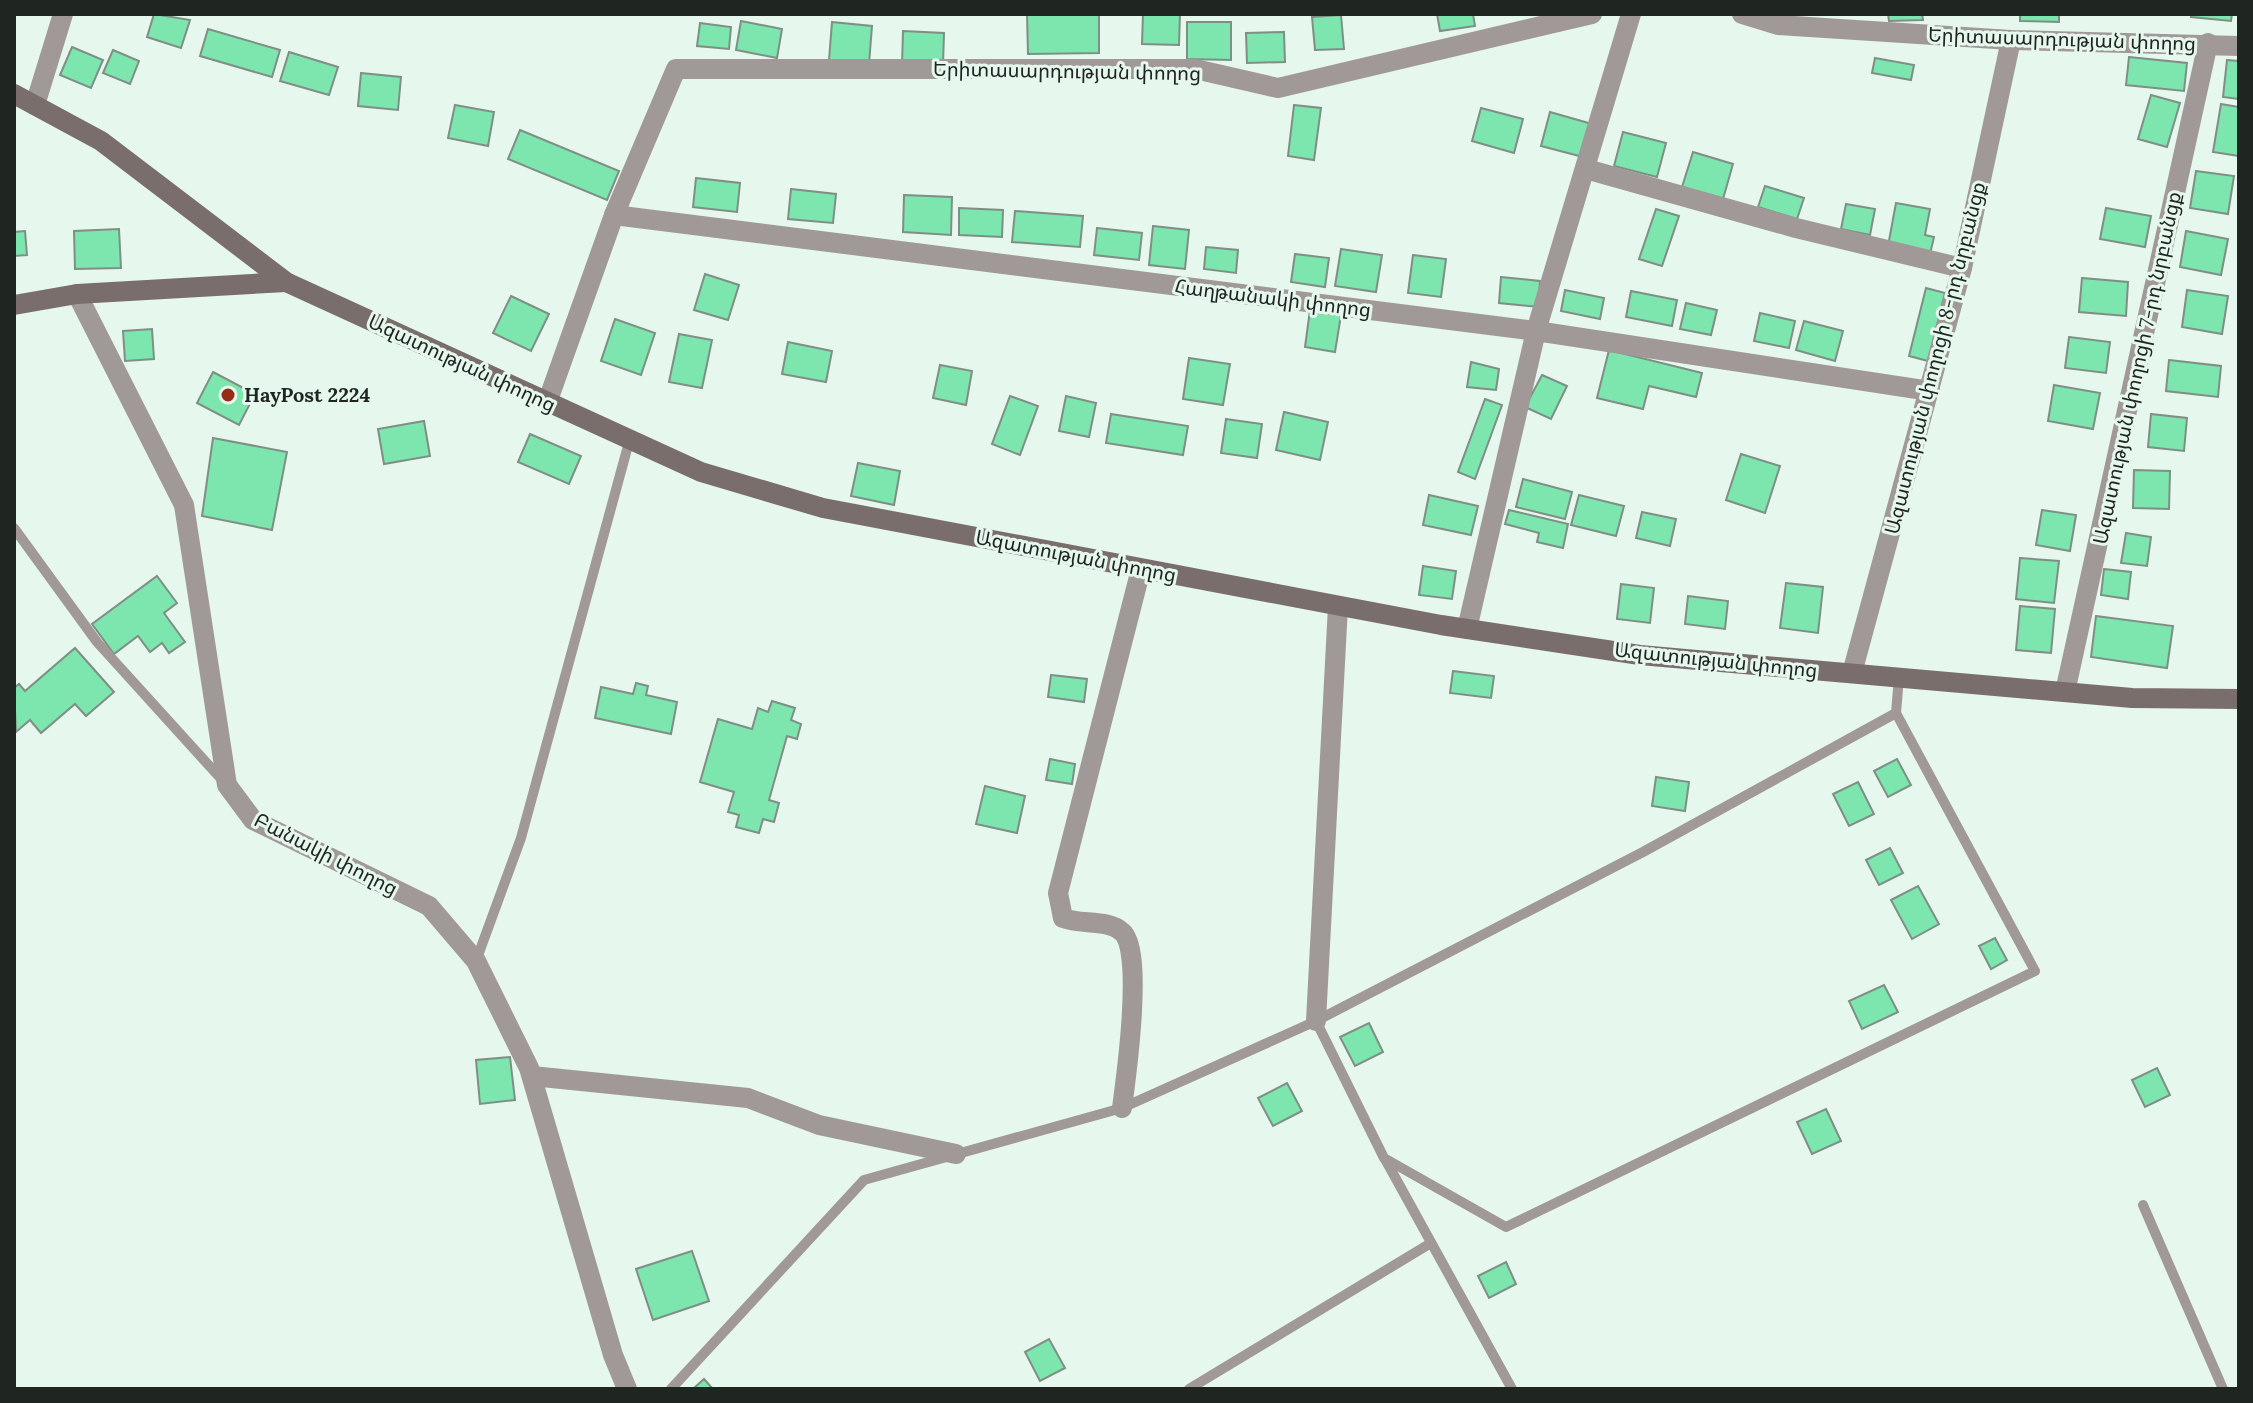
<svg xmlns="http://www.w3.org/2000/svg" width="2253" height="1403" viewBox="0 0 2253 1403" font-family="Lora,'Noto Sans Armenian',serif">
  <rect width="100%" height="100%" fill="#e6f7ed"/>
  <!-- building -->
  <g fill="#7ce6ae" stroke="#7f8f85" stroke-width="2">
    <path d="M154,14L190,20L181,48L147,37Z"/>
    <path d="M1027,14H1099V53L1028,54Z"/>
    <path d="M1143,14H1180L1179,45L1142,44Z"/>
    <path d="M1437,14H1473L1475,26L1440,31Z"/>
    <path d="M1888,14H1922L1923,20L1889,21Z"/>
    <path d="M2020,14H2059V22L2020,21Z"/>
    <path d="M2191,14H2232L2231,21L2191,17Z"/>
    <path d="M1341,15L1344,49L1315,50L1312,17Z"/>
    <path d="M741,21L782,29L777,58L736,50Z"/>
    <path d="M832,22L872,26L869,64L829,60Z"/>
    <path d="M1187,22H1231V60L1187,59Z"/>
    <path d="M700,23L731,27L729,49L697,46Z"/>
    <path d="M208,29L280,50L272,77L200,56Z"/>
    <path d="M903,31L944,33L943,65L902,64Z"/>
    <path d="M1284,32L1285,62L1247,63L1246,33Z"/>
    <path d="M72,47L103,60L91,88L60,75Z"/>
    <path d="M113,50L139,61L130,84L103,73Z"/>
    <path d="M289,52L338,67L329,95L280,81Z"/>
    <path d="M2129,57L2187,63L2184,91L2126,85Z"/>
    <path d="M1875,58L1914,65L1911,80L1872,73Z"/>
    <path d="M2227,60L2239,61V99L2223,97Z"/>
    <path d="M361,73L401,77L398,110L358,106Z"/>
    <path d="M2151,95L2180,103L2167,147L2138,139Z"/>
    <path d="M2221,104L2239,107V156L2213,152Z"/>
    <path d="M455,105L494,112L488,146L448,138Z"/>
    <path d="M1294,105L1321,108L1314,160L1288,156Z"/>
    <path d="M1481,108L1523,119L1514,153L1472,141Z"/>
    <path d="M1550,112L1592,124L1583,157L1541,146Z"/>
    <path d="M520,130L619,171L607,200L508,159Z"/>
    <path d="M1623,132L1666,143L1657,177L1614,166Z"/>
    <path d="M1693,152L1733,164L1723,199L1682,187Z"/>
    <path d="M2196,171L2234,176L2228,214L2190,208Z"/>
    <path d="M696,178L740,183L737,212L693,207Z"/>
    <path d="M1765,186L1804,198L1797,219L1758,207Z"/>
    <path d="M791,189L836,194L833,223L788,219Z"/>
    <path d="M904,195L952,197L951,235L903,232Z"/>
    <path d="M1896,203L1930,209L1925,235L1934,237L1930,254L1888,246Z"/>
    <path d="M1846,204L1875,209L1870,235L1841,229Z"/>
    <path d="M959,208L1003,210L1002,237L959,235Z"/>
    <path d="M2106,208L2151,216L2145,247L2100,239Z"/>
    <path d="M1656,209L1679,216L1662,266L1639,259Z"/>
    <path d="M1015,211L1083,216L1080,247L1012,242Z"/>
    <path d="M1153,226L1189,230L1185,269L1149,265Z"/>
    <path d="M1097,228L1142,233L1139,260L1094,255Z"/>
    <path d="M119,229L121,268L75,269L74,231Z"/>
    <path d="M25,231L27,255L14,256V232Z"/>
    <path d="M2186,231L2228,239L2221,275L2180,267Z"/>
    <path d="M1206,247L1238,250L1236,273L1204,269Z"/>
    <path d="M1341,249L1382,255L1376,292L1335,286Z"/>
    <path d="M1295,254L1329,258L1325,287L1291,282Z"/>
    <path d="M1413,255L1446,259L1441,297L1408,293Z"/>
    <path d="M705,274L739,285L728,320L694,310Z"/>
    <path d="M1501,277L1540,281L1538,307L1499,303Z"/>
    <path d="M2082,278L2128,282L2126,316L2079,312Z"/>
    <path d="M1926,288L1945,293L1928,361L1909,356Z"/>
    <path d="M1565,290L1604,298L1600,319L1561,311Z"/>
    <path d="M2187,290L2228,296L2222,334L2182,327Z"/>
    <path d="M1631,291L1677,300L1672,326L1626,317Z"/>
    <path d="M511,296L549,314L531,351L493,333Z"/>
    <path d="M1686,303L1717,310L1711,335L1680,329Z"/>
    <path d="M1310,310L1341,315L1335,352L1305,347Z"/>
    <path d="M1760,313L1795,321L1789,348L1754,341Z"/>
    <path d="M615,319L655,333L641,375L601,361Z"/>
    <path d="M1804,321L1843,331L1835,361L1796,350Z"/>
    <path d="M152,329L154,359L125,361L123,331Z"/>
    <path d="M679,334L712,340L702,388L669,382Z"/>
    <path d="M2069,337L2110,342L2106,373L2065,368Z"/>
    <path d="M788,342L832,351L826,382L782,374Z"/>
    <path d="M1609,350L1702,373L1696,397L1649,386L1643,409L1597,398Z"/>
    <path d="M1189,358L1230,364L1223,405L1183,399Z"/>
    <path d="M2169,360L2221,366L2218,397L2166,391Z"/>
    <path d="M1471,362L1499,369L1496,390L1467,387Z"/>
    <path d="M940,365L972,371L966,405L933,398Z"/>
    <path d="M213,372L255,394L239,425L197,403Z"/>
    <path d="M1542,375L1567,386L1551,419L1525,407Z"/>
    <path d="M2054,385L2100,393L2093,429L2048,421Z"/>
    <path d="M1010,396L1038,406L1020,455L992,444Z"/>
    <path d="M1066,396L1096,403L1089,437L1059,431Z"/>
    <path d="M1485,399L1502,405L1475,479L1458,472Z"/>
    <path d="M1284,412L1328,422L1320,460L1276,450Z"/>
    <path d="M1111,414L1188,426L1183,455L1106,443Z"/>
    <path d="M2151,414L2187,418L2184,451L2148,447Z"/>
    <path d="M1226,419L1262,424L1257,458L1221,453Z"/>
    <path d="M424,421L430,456L384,464L378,429Z"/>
    <path d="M530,434L581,456L569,484L518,462Z"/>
    <path d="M213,438L287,452L272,530L202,516Z"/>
    <path d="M1741,454L1780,466L1765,513L1726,500Z"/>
    <path d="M858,463L900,471L894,505L851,496Z"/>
    <path d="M2134,470L2170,471L2169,509L2133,508Z"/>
    <path d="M1523,479L1572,492L1565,519L1516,507Z"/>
    <path d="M1429,495L1478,506L1471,535L1423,525Z"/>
    <path d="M1579,495L1624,506L1616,536L1571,525Z"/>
    <path d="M1509,510L1568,524L1563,548L1537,542L1539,533L1505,524Z"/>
    <path d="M2042,510L2076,515L2070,551L2036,545Z"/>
    <path d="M1642,512L1676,519L1670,546L1636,538Z"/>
    <path d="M2126,533L2151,537L2147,566L2121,563Z"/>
    <path d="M2020,558L2059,561L2054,603L2016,599Z"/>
    <path d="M1423,566L1456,571L1452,599L1419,595Z"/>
    <path d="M2104,569L2131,572L2128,599L2101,595Z"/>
    <path d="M157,576L177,603L164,613L185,642L169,653L162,643L150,652L138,636L114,654L92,624Z"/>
    <path d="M1786,583L1823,587L1818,633L1780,628Z"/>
    <path d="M1621,584L1654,588L1650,623L1617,619Z"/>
    <path d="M1688,596L1728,601L1725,629L1685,624Z"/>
    <path d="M2020,606L2055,609L2051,653L2016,650Z"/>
    <path d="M2096,616L2173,626L2167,668L2091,657Z"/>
    <path d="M75,648L114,692L86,716L75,704L41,733L30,720L16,732L14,688L19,684L25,691Z"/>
    <path d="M1453,671L1494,676L1491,698L1450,693Z"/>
    <path d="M1051,675L1087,679L1084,702L1048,697Z"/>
    <path d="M636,683L648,686L646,695L677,702L671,734L595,718L601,687L633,694Z"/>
    <path d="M772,701L795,708L791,720L801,724L797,739L787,736L769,800L779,803L774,822L763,819L759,833L736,827L739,815L728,812L734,792L700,782L718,719L752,729L758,708L768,712Z"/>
    <path d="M1050,759L1075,764L1072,784L1046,780Z"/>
    <path d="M1897,759L1911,785L1888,797L1874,771Z"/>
    <path d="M1656,777L1689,782L1685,811L1652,806Z"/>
    <path d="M1858,782L1874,814L1849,826L1833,794Z"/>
    <path d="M985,786L1025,796L1017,833L976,824Z"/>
    <path d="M1890,848L1903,873L1879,885L1866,860Z"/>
    <path d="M1918,886L1939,924L1912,939L1891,900Z"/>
    <path d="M1995,938L2007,960L1991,969L1979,946Z"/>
    <path d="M1884,985L1898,1012L1862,1029L1849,1001Z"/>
    <path d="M1369,1023L1383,1052L1355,1066L1340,1037Z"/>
    <path d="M510,1057L515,1100L480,1104L476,1060Z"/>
    <path d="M2157,1068L2170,1095L2145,1107L2132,1080Z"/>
    <path d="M1287,1083L1302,1111L1273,1126L1258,1098Z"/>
    <path d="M1826,1109L1841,1141L1812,1154L1797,1122Z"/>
    <path d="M692,1251L709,1301L653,1320L636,1269Z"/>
    <path d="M1506,1262L1516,1284L1489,1298L1478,1276Z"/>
    <path d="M1049,1339L1065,1368L1040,1381L1025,1352Z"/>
    <path d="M704,1379L713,1389H693Z"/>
  </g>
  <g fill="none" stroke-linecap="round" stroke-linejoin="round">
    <!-- lane -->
    <g stroke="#a19997" stroke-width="10">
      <path d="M14,528L97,642L223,781"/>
      <path d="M476,961L521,838L629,442"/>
      <path d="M1316,1021L1384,1158L1506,1227L2035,971L1896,713"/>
      <path d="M1385,1159L1512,1389"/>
      <path d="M2143,1205L2223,1389"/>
      <path d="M671,1389L864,1180L1122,1108L1316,1021L1643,852L1896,713L1899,677"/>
      <path d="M1189,1389L1431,1243"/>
    </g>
    <!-- street -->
    <g stroke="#a19997" stroke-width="20">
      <path d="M1742,14L1778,25L2011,40L2239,46"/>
      <path d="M35,105L63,14"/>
      <path d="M1586,169L1796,228L1962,268"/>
      <path d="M614,215L1536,331L1930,391"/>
      <path d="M77,294L184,505L227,785L253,820L429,906L476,961L529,1068L613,1355L627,1389"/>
      <path d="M547,403L614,215L676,69H1195L1278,88L1592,14"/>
      <path d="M1467,629L1536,331L1631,14"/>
      <path d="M1852,673L1962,268L2011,40"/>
      <path d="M2065,692L2208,43"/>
      <path d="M1316,1021L1338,606"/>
      <path d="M532,1076L748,1098L819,1125L956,1154"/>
      <path d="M1122,1108C1126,1078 1144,950 1122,932C1108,919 1081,925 1063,918L1058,893L1141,569"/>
    </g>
    <!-- secondary -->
    <g stroke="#7a6e6c" stroke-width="20">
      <path d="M14,94L101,141L286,282L701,472L823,508L1441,625L1640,655L2132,698L2239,699"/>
      <path d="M14,305L77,294L286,282"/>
    </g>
  </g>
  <!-- markers -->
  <circle fill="#962e16" stroke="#e6f7ed" stroke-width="3" cx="228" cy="395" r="8"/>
  <g text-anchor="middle" stroke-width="6" stroke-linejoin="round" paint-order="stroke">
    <!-- street labels -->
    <g font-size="20" fill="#1f2521" stroke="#e6f7ed">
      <text transform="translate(2062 39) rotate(2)" y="7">Երիտասարդության փողոց</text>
      <text transform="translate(1067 71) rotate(1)" y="7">Երիտասարդության փողոց</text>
      <text transform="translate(1273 298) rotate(7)" y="7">Հաղթանակի փողոց</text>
      <text transform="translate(1935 358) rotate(-76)" y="7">Ազատության փողոցի 8-րդ նրբանցք</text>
      <text transform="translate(462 363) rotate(25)" y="7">Ազատության փողոց</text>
      <text transform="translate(2137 368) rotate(-78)" y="7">Ազատության փողոցի 7-րդ նրբանցք</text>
      <text transform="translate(1076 556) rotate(11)" y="7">Ազատության փողոց</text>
      <text transform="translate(1716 660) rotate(6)" y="7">Ազատության փողոց</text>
      <text transform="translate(326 854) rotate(27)" y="7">Բանակի փողոց</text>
    </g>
    <!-- poi labels -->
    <g font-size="20" font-weight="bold" fill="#1f2521" stroke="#e6f7ed" text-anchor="start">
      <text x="244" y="402">HayPost 2224</text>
    </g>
  </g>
  <!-- border -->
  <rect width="2253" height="1403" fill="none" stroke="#1f2521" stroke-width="32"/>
</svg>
